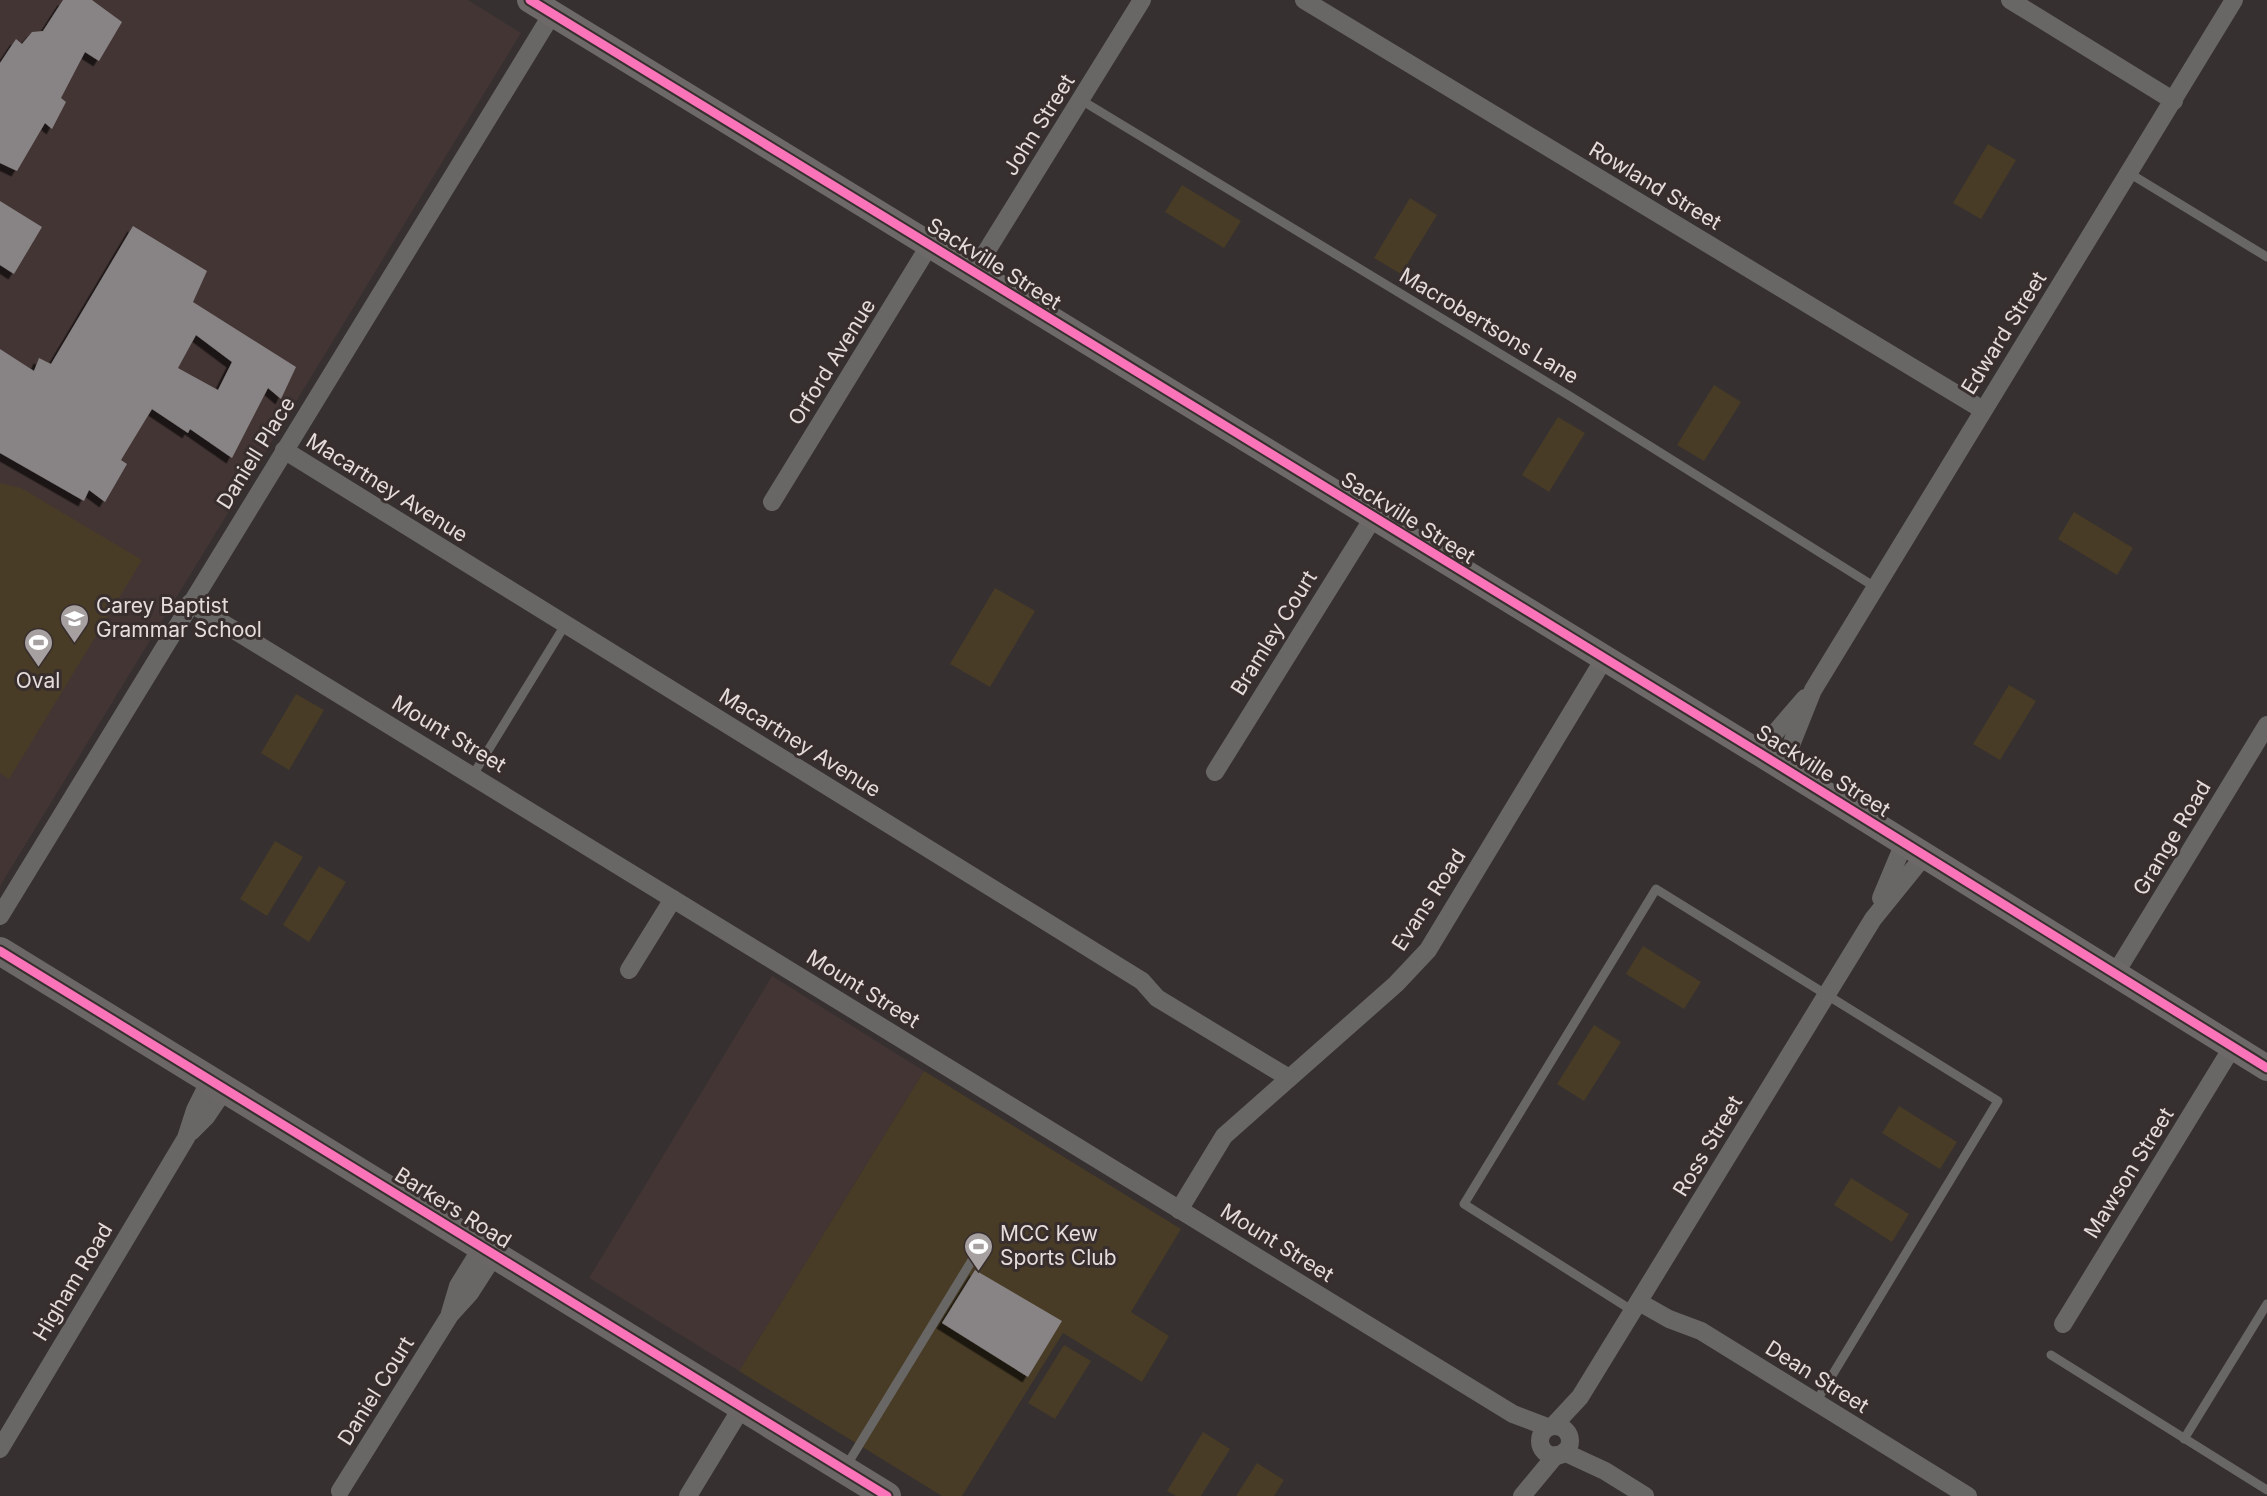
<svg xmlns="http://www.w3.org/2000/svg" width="2267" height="1496" viewBox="0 0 2267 1496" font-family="Inter,sans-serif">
  <defs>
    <filter id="shadow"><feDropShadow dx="-5.5" dy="5.5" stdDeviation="0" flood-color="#0009"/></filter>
  </defs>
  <rect width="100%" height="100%" fill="#363030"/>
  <!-- built -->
  <g fill="#443535">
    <path d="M0,0H468L521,33L0,886Z"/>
    <path d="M772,976L924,1071L739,1371L589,1278Z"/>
  </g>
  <!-- green -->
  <g fill="#483c26">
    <path d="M1988,144L2016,160L1981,219L1953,203Z"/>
    <path d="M1182,185L1241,221L1224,248L1165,212Z"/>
    <path d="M1410,198L1437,215L1401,274L1374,258Z"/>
    <path d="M1714,385L1741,402L1704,461L1677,445Z"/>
    <path d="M1558,417L1585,433L1549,492L1522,475Z"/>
    <path d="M0,483L21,488L142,560L9,779L0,773Z"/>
    <path d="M2074,512L2133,548L2117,575L2058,539Z"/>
    <path d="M995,588L1035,611L990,687L950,664Z"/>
    <path d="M2009,685L2036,701L2000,760L1973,744Z"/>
    <path d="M296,694L324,710L289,770L261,753Z"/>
    <path d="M275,841L303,857L267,916L240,899Z"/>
    <path d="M319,866L346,882L309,942L283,925Z"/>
    <path d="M1643,946L1701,982L1684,1009L1626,974Z"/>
    <path d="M1594,1025L1621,1042L1584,1101L1557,1084Z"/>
    <path d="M924,1071L1181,1229L1131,1312L1169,1336L1142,1382L1063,1333L962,1496H942L739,1371Z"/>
    <path d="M1899,1106L1957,1142L1940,1169L1882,1133Z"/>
    <path d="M1851,1178L1909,1214L1892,1242L1834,1205Z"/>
    <path d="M1064,1345L1091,1361L1055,1419L1028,1403Z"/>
    <path d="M1203,1432L1230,1449L1201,1496H1176L1167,1491Z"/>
    <path d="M1257,1463L1284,1480L1274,1496H1236Z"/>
  </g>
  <!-- building -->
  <g fill="#888384" fill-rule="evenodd" filter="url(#shadow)">
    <path d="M63,0H92L122,22L99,61L85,52L61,98L66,102L52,129L45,123L17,171L0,163V63L16,39L22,44L32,32L43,31Z"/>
    <path d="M0,201L42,227L14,274L0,265Z"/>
    <path d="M133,226L207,271L193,302L296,367L281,399L268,388L232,458L190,429L188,433L152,409L121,460L127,464L105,502L89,490L84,501L0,453V349L34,371L39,358L51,364ZM196,335L232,362L218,390L178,368Z"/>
    <path d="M975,1270L1062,1321L1028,1377L942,1323Z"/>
  </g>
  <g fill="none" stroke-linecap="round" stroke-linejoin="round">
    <!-- lane -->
    <g stroke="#696766" stroke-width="9">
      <path d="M1081,100L1573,398L1875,587"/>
      <path d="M2129,173L2267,257"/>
      <path d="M473,775L565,625"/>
      <path d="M1633,1311L1464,1204L1656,889L1998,1101L1816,1402"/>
      <path d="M2051,1355L2267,1490"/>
      <path d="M2184,1439L2267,1304"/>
      <path d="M845,1468L977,1252H985"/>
    </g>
    <!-- street -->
    <g stroke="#696766" stroke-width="18">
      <path d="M1304,0L1983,410"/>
      <path d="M2010,0L2174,101"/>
      <path d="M973,273L1142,0"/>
      <path d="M284,450L1142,981L1157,998L1289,1078"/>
      <path d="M772,502L929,246"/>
      <path d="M190,603L1513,1414L1547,1427"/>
      <path d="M1761,754L1774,734L1805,698"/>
      <path d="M1779,765L1791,745L1813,690L2234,0"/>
      <path d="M1215,772L1373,518"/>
      <path d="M1881,898L1904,843"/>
      <path d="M0,916L552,14"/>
      <path d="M629,970L673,899"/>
      <path d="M2115,974L2267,725"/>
      <path d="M191,1132L206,1117L225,1089"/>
      <path d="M1179,1210L1224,1136L1396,984L1428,950L1604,659"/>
      <path d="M1639,1302L1669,1319L1701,1331L1968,1496"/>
      <path d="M450,1313L458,1286L482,1247"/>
      <path d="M2063,1324L2233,1046"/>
      <path d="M1553,1426L1580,1397L1873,919L1924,856"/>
      <circle cx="1555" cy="1441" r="15"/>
      <path d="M0,1449L186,1138L195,1110L210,1080"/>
      <path d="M1564,1452L1605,1471L1645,1496"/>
      <path d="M340,1491L450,1315L470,1293L495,1254"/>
      <path d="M688,1496L742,1407"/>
      <path d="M1522,1496L1556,1455"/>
    </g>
    <!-- secondary -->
    <path stroke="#6c6968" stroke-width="26" d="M530,0L1761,754L2267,1068"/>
    <!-- primary -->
    <path stroke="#6b6767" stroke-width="28" d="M0,951L887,1496"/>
    <defs>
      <g id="cycleway">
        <path d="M530,0L1761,754L2267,1068"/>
        <path d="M0,951L887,1496"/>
      </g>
    </defs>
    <!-- cycleway casing -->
    <use href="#cycleway" stroke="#382e2e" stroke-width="13"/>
    <!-- cycleway -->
    <use href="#cycleway" stroke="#fb73b8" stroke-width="9"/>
  </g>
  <!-- icons -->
  <defs>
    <symbol id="school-pin" viewBox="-11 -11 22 30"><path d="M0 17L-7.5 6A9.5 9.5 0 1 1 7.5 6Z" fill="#a7a0a0" stroke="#382e2e"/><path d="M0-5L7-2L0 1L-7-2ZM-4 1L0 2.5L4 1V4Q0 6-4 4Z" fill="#fff"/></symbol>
    <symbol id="stadium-pin" viewBox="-11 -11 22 30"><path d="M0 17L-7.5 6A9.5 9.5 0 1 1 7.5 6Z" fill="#a7a0a0" stroke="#382e2e"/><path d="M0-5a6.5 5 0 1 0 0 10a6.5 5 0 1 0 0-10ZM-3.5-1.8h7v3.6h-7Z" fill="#fff"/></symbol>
  </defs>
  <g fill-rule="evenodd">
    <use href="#school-pin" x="58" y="602" width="33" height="45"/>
    <use href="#stadium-pin" x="22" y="626" width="33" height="45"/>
    <use href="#stadium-pin" x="962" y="1230" width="33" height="45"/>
  </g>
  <g text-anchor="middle" stroke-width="6" stroke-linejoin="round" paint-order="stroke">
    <!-- street labels -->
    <g font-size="21" fill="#e4dddc" stroke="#382e2e">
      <text transform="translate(1039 125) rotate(-58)" y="7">John Street</text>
      <text transform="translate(1655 186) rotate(31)" y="7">Rowland Street</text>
      <text transform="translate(994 264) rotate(32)" y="7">Sackville Street</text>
      <text transform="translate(1489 326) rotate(31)" y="7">Macrobertsons Lane</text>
      <text transform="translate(2004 333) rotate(-58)" y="7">Edward Street</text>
      <text transform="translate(832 362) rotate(-58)" y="7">Orford Avenue</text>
      <text transform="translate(256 453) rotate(-58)" y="7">Daniell Place</text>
      <text transform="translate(387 488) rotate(32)" y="7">Macartney Avenue</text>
      <text transform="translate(1408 518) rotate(32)" y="7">Sackville Street</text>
      <text transform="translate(1274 633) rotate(-58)" y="7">Bramley Court</text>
      <text transform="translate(449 734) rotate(31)" y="7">Mount Street</text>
      <text transform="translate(800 743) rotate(32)" y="7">Macartney Avenue</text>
      <text transform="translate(1823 771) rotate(32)" y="7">Sackville Street</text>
      <text transform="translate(2172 838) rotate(-59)" y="7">Grange Road</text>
      <text transform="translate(1429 900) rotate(-57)" y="7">Evans Road</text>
      <text transform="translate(863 989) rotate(32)" y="7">Mount Street</text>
      <text transform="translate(1708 1146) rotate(-59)" y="7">Ross Street</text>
      <text transform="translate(2129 1173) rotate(-58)" y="7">Mawson Street</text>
      <text transform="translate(453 1208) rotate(32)" y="7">Barkers Road</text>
      <text transform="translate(1277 1243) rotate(32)" y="7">Mount Street</text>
      <text transform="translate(73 1282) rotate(-59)" y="7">Higham Road</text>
      <text transform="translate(1817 1377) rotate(32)" y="7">Dean Street</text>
      <text transform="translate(376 1391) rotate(-58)" y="7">Daniel Court</text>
    </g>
    <!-- poi labels -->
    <g font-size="21" fill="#e4dddc" stroke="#382e2e" text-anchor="start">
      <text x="96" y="613">Carey Baptist<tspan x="96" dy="24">Grammar School</tspan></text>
      <text x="38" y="688" text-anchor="middle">Oval</text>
      <text x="1000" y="1241">MCC Kew<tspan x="1000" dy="24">Sports Club</tspan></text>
    </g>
  </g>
</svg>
